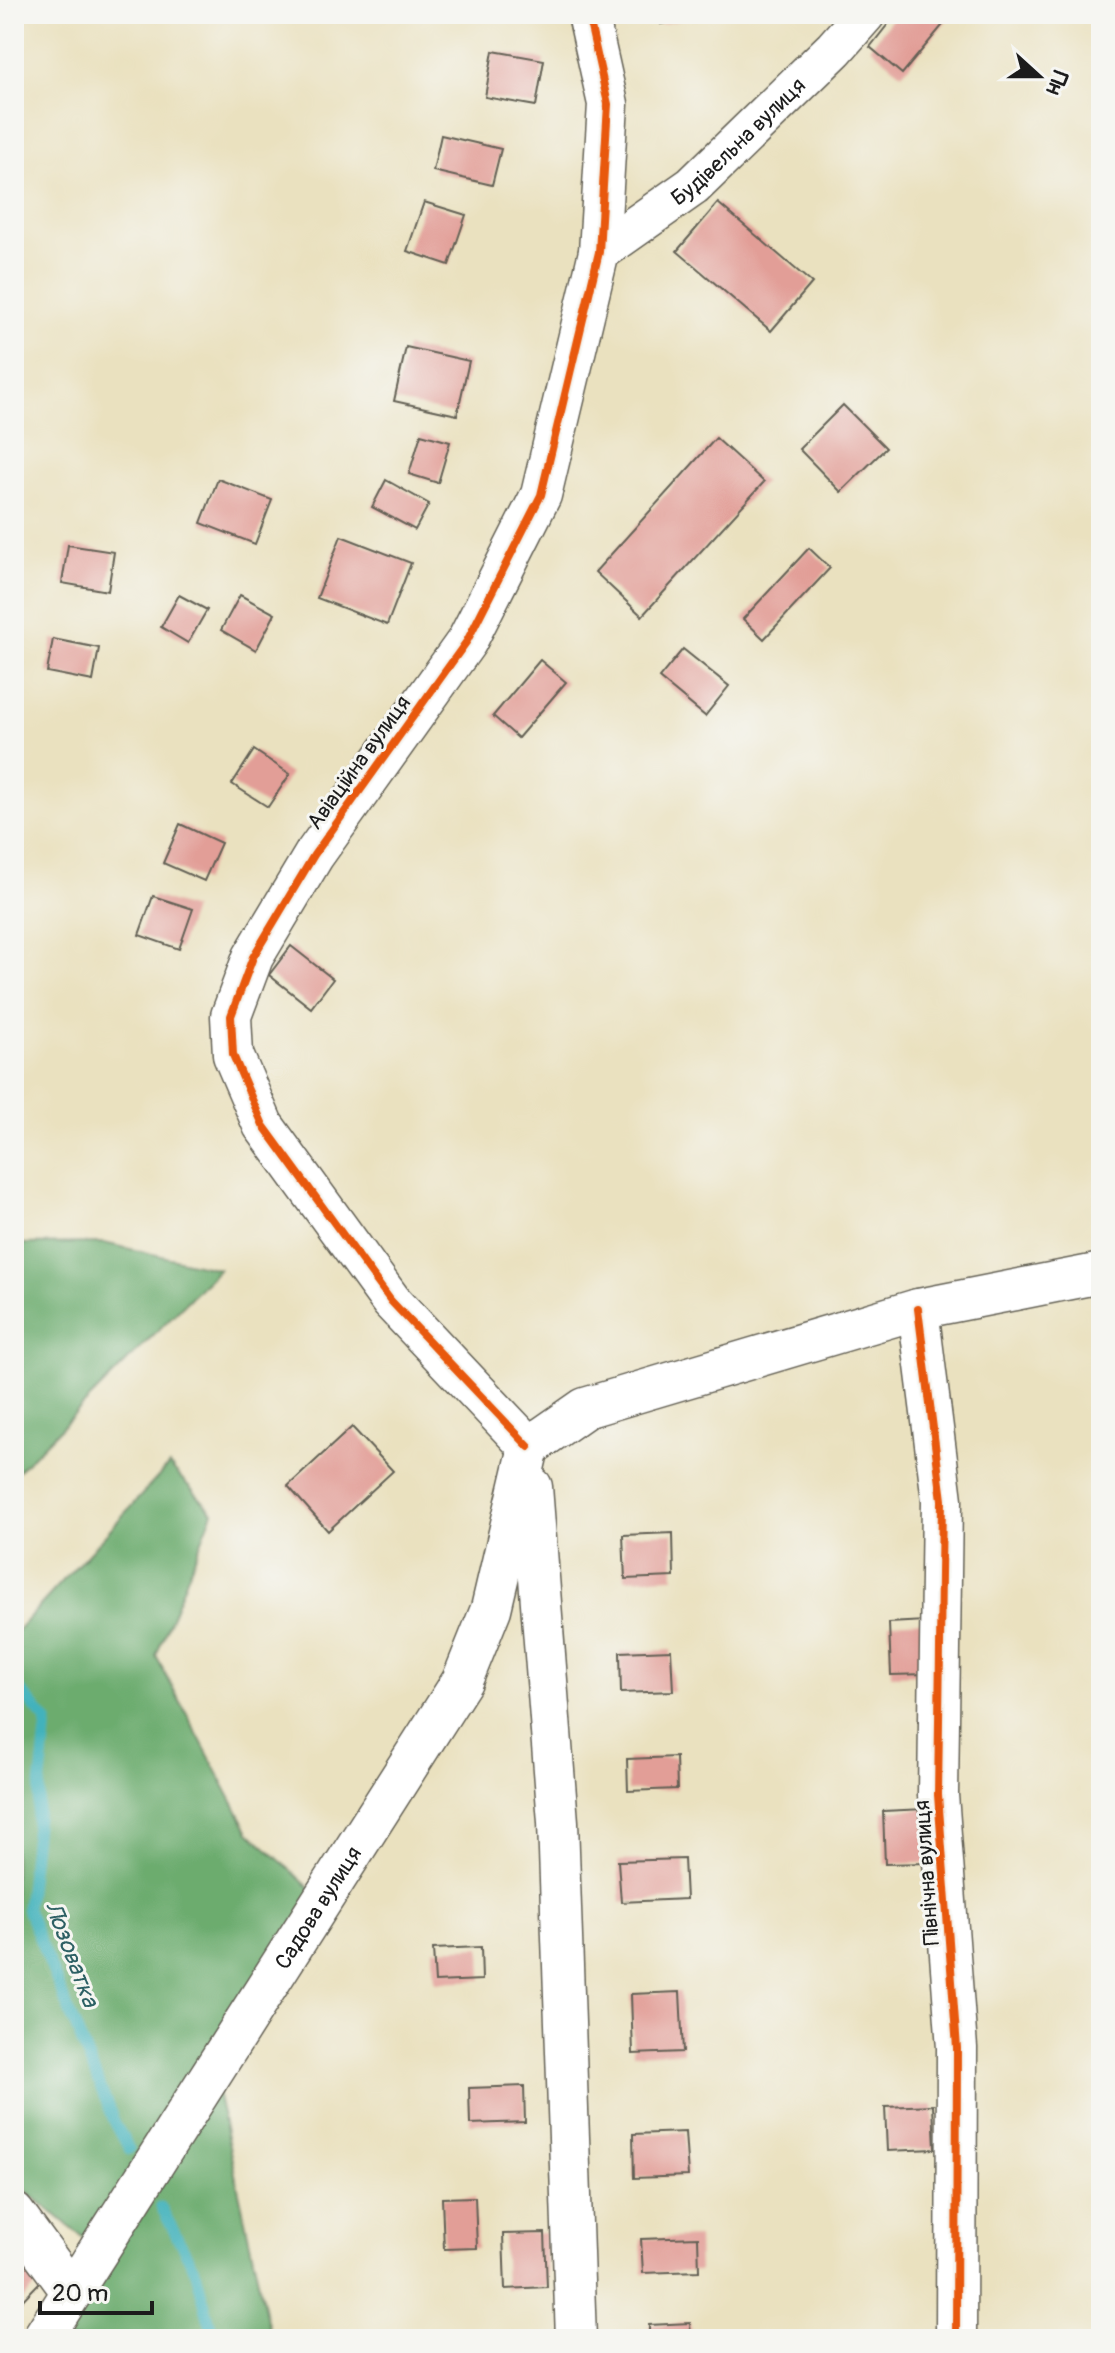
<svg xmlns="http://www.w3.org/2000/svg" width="1115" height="2353" viewBox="0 0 1115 2353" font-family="Pangolin,sans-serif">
  <rect width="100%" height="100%" fill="#f6f6f2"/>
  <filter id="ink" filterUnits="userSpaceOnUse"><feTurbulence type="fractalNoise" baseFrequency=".0125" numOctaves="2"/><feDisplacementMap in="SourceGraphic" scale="16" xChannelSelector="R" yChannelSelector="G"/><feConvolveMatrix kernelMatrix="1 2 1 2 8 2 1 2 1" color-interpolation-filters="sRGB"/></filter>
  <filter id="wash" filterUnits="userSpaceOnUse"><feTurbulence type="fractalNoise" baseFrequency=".006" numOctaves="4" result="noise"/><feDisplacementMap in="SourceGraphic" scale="32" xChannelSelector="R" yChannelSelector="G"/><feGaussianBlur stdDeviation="1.8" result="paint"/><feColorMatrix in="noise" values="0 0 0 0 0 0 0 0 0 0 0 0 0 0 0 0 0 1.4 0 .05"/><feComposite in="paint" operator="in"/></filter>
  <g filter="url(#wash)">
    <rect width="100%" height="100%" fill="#eae1bf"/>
    <!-- forest -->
    <g fill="#6cac6e" stroke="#446445" stroke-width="2">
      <path d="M104,1243L219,1269L14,1475V1244Z"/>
      <path d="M169,1465L213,1512L156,1656L249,1832L326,1903L215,2082L271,2339H45L98,2250L14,2181V1634Z"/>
    </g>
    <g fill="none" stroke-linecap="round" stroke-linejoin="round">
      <!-- stream -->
      <g stroke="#42b2bc" stroke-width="11">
        <path d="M14,1682L47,1722L27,1909L115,2123L129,2149"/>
        <path d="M161,2207L196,2272L214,2339"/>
      </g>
    </g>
    <g id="blocks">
      <!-- building -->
      <g fill="#e29e97">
        <path d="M659,14H704V15L661,24Z"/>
        <path d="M896,14H952L902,74L870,47Z"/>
        <path d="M493,51L544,60L536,106L485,97Z"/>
        <path d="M441,135L501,149L492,185L433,171Z"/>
        <path d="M424,202L466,215L449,265L407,251Z"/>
        <path d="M718,203L812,283L771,331L677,251Z"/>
        <path d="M406,347L469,361L457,415L394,401Z"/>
        <path d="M843,405L886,448L841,492L799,449Z"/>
        <path d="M421,434L450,442L438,483L409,474Z"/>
        <path d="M716,438L764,482L642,616L595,572Z"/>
        <path d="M218,479L272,500L255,544L201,523Z"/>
        <path d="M386,480L429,504L415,530L372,507Z"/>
        <path d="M341,536L411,563L387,625L317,598Z"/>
        <path d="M68,545L114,552L108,591L62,583Z"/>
        <path d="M809,548L830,568L764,639L743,619Z"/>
        <path d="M179,595L207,610L188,643L161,627Z"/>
        <path d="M240,595L275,614L256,650L221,630Z"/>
        <path d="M53,639L99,648L93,681L47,672Z"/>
        <path d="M683,649L729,686L705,716L659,678Z"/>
        <path d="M540,660L566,682L518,738L493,716Z"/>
        <path d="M254,750L290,774L268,807L232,784Z"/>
        <path d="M180,824L221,843L204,881L163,863Z"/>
        <path d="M153,896L193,909L179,949L139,935Z"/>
        <path d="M291,946L333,979L311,1008L269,975Z"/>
        <path d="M352,1427L393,1471L328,1531L288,1486Z"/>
        <path d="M673,1533L674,1577L625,1579L623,1535Z"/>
        <path d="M925,1621L927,1674L891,1675L889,1623Z"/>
        <path d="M671,1650L673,1691L621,1693L620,1652Z"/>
        <path d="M676,1757L677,1789L628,1791L627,1759Z"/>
        <path d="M925,1809L927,1863L885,1864L883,1811Z"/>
        <path d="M684,1859L686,1899L621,1902L618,1861Z"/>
        <path d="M481,1947L482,1980L435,1982L433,1949Z"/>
        <path d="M680,1992L683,2052L633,2054L631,1994Z"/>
        <path d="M524,2086L525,2122L470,2124L469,2088Z"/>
        <path d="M933,2105L935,2149L887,2151L885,2107Z"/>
        <path d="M685,2132L688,2176L634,2178L633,2134Z"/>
        <path d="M475,2197L477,2248L444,2249L442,2198Z"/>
        <path d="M545,2233L547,2287L505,2289L503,2234Z"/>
        <path d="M698,2237L699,2271L643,2273L641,2239Z"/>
        <path d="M14,2243L41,2281L14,2309Z"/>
        <path d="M690,2323L691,2339H649V2325Z"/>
      </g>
    </g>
  </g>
  <g filter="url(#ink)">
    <use href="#blocks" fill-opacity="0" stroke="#646155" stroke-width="2"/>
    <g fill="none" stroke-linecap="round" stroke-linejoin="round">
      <defs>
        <g id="minor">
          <path id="s1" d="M599,252L693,186L834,49L865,14"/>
          <path d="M918,1309L942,1500L938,1795L957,2048L956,2339"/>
          <path d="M529,1447L391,1301L263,1125L233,1055L231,1016L253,957L314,855L467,641L541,495L599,252L608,104L588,14"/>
          <path d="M529,1447L585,1408L918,1309L1101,1273"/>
          <path d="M532,1487L558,1822L576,2339"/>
          <path d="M14,2213L72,2292"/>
          <path id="s2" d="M42,2339L462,1681L491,1609L529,1447"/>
        </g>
      </defs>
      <!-- minor casing -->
      <use href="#minor" stroke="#646155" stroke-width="43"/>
      <!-- minor -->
      <use href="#minor" stroke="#fff" stroke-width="40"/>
      <defs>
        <g id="cycleway">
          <path d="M918,1309L942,1500L938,1795L957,2048L956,2339"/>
          <path d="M529,1447L391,1301L263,1125L233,1055L231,1016L253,957L314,855L467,641L541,495L599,252L608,104L588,14"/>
        </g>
      </defs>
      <!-- cycleway casing -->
      <use href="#cycleway" stroke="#f6f6f2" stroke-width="13"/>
      <!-- cycleway -->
      <use href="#cycleway" stroke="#e8590c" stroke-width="8"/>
    </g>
  </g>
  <g text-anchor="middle" stroke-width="6" stroke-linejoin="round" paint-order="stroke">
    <!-- street labels -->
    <g font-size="22" fill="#1c1c1c" stroke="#f6f6f2">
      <text dy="8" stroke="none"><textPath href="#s1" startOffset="178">Будівельна вулиця</textPath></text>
      <text transform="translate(358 762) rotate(-54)" y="8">Авіаційна вулиця</text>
      <text transform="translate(926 1873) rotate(-94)" y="8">Північна вулиця</text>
      <text dy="8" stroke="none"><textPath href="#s2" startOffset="512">Садова вулиця</textPath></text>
    </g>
    <!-- water labels -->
    <g font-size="24" font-style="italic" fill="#2d6064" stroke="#f6f6f2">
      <text transform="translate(72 1954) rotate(69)" y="8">Лозоватка</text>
    </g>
  </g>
  <!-- margin -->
  <rect width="1115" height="2353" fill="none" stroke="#f6f6f2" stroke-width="48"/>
  <!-- north arrow -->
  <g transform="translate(1039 76) rotate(111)" stroke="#f6f6f2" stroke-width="6" paint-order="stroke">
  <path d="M0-6L14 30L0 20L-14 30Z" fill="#1c1c1c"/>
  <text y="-12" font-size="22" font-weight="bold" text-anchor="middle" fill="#1c1c1c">Пн</text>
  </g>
  <!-- scale -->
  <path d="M40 2301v12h112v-12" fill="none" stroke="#1c1c1c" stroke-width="4"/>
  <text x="52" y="2301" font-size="24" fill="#1c1c1c" stroke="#f6f6f2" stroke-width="6" paint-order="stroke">20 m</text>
</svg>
